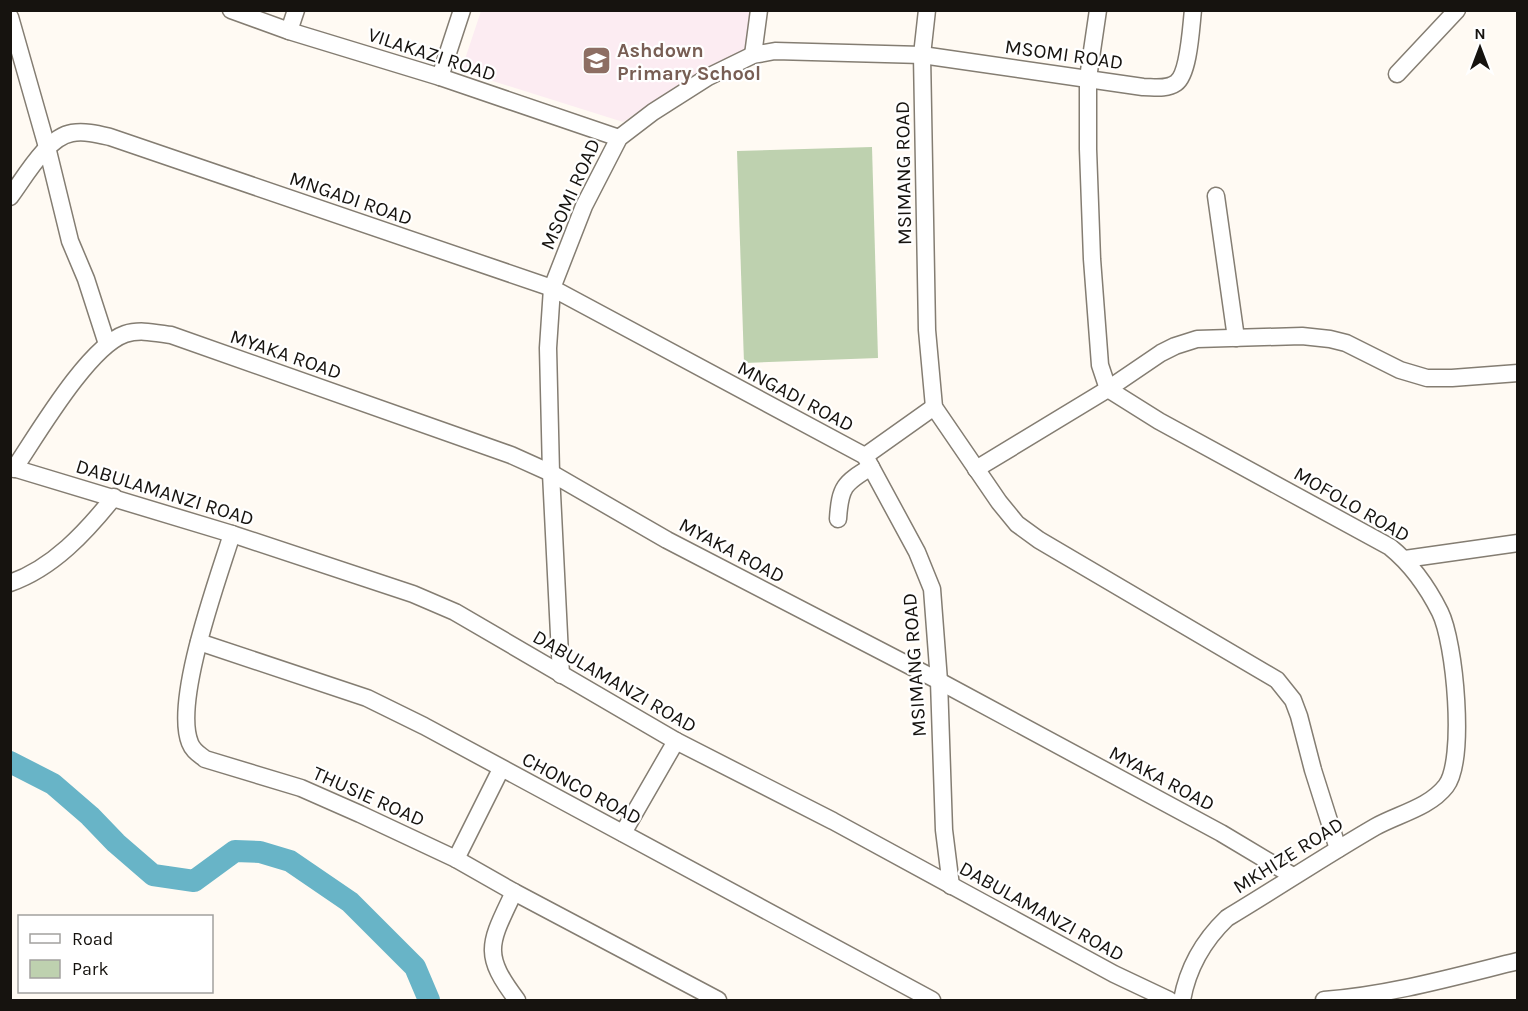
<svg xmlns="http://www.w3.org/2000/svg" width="1528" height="1011" viewBox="0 0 1528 1011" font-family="Karla,sans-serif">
  <rect width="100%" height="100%" fill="#fffaf3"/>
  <!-- education -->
  <path fill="#fcecf2" d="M481,11H755L749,51L687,79L623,122L461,71Z"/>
  <!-- green -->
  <path fill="#bed1af" d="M872,147L878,358L744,363L737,151Z"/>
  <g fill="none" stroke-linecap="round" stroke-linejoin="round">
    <!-- river -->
    <path stroke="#68b4c7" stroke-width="22" d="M10,762L53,784L90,816L116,843L153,875L194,881L235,851L260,852L290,861L350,902L415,967L429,1000"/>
    <defs>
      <g id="minor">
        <path d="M231,10L289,31L440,77L619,138"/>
        <path d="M927,10L922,55L927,330L934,407L999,502L1017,524L1039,540L1277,680L1293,700L1299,716L1313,770L1338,849"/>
        <path d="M1098,10L1088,78V149L1092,259L1100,365L1108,389"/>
        <path d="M10,17L47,147L70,241L86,279L107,344"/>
        <path d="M289,31L296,10"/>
        <path d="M753,55L759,10"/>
        <path d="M1397,74L1457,10"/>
        <path d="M440,77L462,10"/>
        <path d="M1216,196L1236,338"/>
        <path d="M10,197C25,177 47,137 72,133C85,131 97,134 110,137L552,288L865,456"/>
        <path d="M1108,389L1159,421L1390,547C1411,564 1428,588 1440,612C1455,642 1466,760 1446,786C1429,808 1398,814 1375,827C1325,856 1277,888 1227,918C1203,941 1188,967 1182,1000"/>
        <path d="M865,456L917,552L932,589L939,681L944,830L951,886"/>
        <path d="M865,456L934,407"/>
        <path d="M10,467L232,534L413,594L455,612L676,741L833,821L1114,974L1169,1000"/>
        <path d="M14,469C37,435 88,347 125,334C140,329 156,333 171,335L511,455L551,473L667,540L939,681L1221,833L1293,876"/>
        <path d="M976,469L1108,389L1161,353L1175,346L1197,339L1302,336L1330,339L1346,343L1400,370L1427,378H1452L1518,373"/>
        <path d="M838,519C840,487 844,483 871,467"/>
        <path d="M232,534C218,579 173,701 190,743C193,751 199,754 205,759L301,788L360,814L456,859L514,892L718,1000"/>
        <path d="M1405,559L1518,543"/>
        <path d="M10,583C53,568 86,532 114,497"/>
        <path d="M199,642L367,698L424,726L932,1000"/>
        <path d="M561,675L551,473L548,348L552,288L584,206L619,138L653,112L708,77L753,55L775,51L922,55L1143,87C1153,87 1166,90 1176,83C1189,74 1191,27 1193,10"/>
        <path d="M623,833L676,741"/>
        <path d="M456,859L501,769"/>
        <path d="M514,892C490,943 481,953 517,1000"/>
        <path d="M1324,1000C1390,995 1453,977 1518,961"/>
      </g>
    </defs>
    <!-- minor casing -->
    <use href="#minor" stroke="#847d72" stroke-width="19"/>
    <!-- minor -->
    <use href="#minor" stroke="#fff" stroke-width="16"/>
  </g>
  <!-- icons -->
  <defs>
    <symbol id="school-square" viewBox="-11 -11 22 22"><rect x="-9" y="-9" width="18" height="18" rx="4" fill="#8d6e63" stroke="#fff"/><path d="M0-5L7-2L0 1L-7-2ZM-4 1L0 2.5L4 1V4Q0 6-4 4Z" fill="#fff"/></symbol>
  </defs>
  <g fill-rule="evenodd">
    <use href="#school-square" x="580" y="44" width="33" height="33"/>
  </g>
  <g text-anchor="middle" stroke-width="4.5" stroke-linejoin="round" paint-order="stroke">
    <!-- education labels -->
    <g font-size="20" font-weight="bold" fill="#785e54" stroke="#fff" text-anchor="start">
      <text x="617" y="57">Ashdown<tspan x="617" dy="23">Primary School</tspan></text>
    </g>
    <!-- street labels -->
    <g font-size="20" fill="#16130f" stroke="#fff">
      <text transform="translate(432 54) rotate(18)" y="7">VILAKAZI ROAD</text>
      <text transform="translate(1064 54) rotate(8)" y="7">MSOMI ROAD</text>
      <text transform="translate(903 173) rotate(-91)" y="7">MSIMANG ROAD</text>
      <text transform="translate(570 194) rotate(-66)" y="7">MSOMI ROAD</text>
      <text transform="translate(351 198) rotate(19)" y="7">MNGADI ROAD</text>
      <text transform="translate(286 354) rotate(19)" y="7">MYAKA ROAD</text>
      <text transform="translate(796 396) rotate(28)" y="7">MNGADI ROAD</text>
      <text transform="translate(165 492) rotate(17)" y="7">DABULAMANZI ROAD</text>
      <text transform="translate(1352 504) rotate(30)" y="7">MOFOLO ROAD</text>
      <text transform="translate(732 550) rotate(28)" y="7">MYAKA ROAD</text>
      <text transform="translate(914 665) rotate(-94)" y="7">MSIMANG ROAD</text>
      <text transform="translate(615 681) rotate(30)" y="7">DABULAMANZI ROAD</text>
      <text transform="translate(1162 778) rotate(28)" y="7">MYAKA ROAD</text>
      <text transform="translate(582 788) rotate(28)" y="7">CHONCO ROAD</text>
      <text transform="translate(369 796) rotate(24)" y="7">THUSIE ROAD</text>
      <text transform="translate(1288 855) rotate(-32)" y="7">MKHIZE ROAD</text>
      <text transform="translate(1042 911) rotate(29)" y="7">DABULAMANZI ROAD</text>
    </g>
  </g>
  <!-- border -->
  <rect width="1528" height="1011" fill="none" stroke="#16130f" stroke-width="24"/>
  <!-- legend -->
  <rect x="18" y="915" width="195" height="78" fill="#ffffff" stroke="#a2a19f" stroke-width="1.5"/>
  <rect x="30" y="934" width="30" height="9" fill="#ffffff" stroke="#a2a19f" stroke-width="1.5"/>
  <text x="72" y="945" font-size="18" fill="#16130f">Road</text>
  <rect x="30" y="960" width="30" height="18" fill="#bed1af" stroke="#a2a19f" stroke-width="1.5"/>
  <text x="72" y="975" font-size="18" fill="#16130f">Park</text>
  <!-- north arrow -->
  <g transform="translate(1480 48)" stroke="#ffffff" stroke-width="4.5" paint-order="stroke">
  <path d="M0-4.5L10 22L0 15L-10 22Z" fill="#16130f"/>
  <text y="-9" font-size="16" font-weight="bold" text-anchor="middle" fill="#16130f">N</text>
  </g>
</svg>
